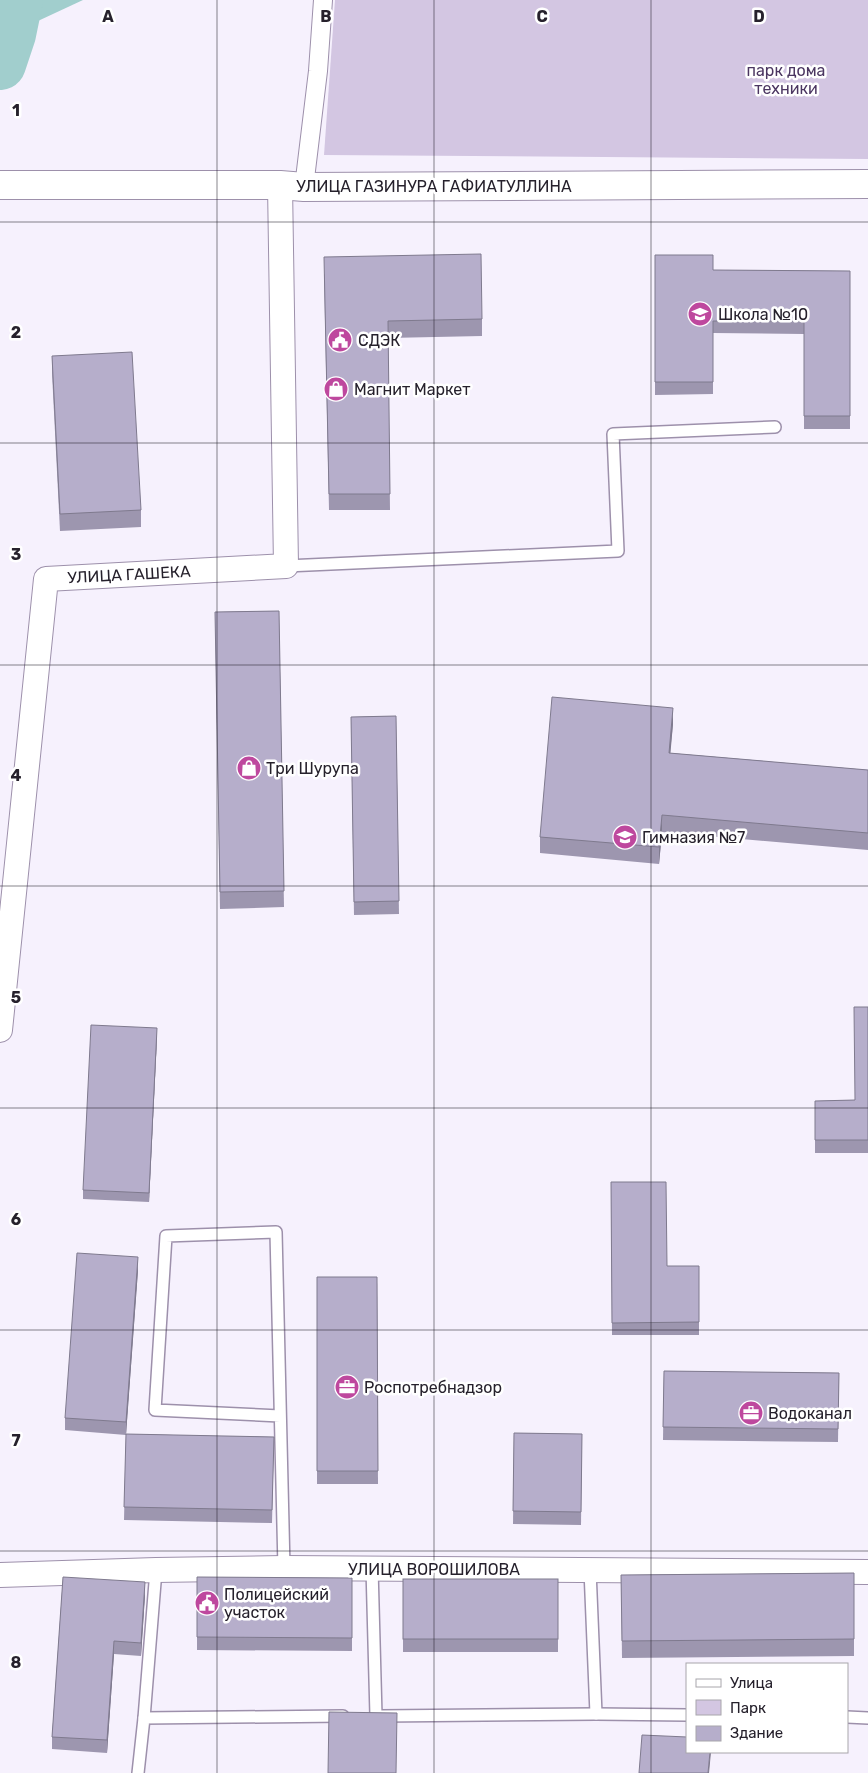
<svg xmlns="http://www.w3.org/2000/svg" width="868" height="1773" viewBox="0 0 868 1773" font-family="Rubik,sans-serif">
  <rect width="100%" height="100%" fill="#f6f1fd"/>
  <!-- green -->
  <path fill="#d3c6e2" d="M335,0H868V159L324,155Z"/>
  <!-- water -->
  <path fill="#a1cecd" d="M0,0H83L10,34L0,23Z"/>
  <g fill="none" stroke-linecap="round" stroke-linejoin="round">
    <!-- river -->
    <path stroke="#a1cecd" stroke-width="52" d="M0,64L10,34L17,0"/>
    <defs>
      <g id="service">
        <path d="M286,566L618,551L613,434L775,427"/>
        <path d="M280,1416L155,1410L166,1236L276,1232L284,1568"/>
        <path d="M372,1568L376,1716"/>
        <path d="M590,1570L596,1714"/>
        <path d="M381,1716L596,1714L687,1715"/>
        <path d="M847,1717L868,1718"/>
        <path d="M144,1718L156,1570"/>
        <path d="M138,1773L144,1718L343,1716"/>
      </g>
      <path id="pedestrian" d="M304,187L318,71L323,0"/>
      <g id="minor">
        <path d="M0,1030L46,579L286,566L280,185"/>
        <path d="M0,1575L156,1570L284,1568L868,1572"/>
      </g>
      <path id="primary" d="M0,185H280L304,187L868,184"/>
    </defs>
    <!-- service casing -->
    <use href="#service" stroke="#9d90ab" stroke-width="14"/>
    <!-- pedestrian casing -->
    <use href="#pedestrian" stroke="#9d90ab" stroke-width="20"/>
    <!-- minor casing -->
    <use href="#minor" stroke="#9d90ab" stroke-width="26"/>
    <!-- primary casing -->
    <use href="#primary" stroke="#9d90ab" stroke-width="30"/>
    <!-- service -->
    <use href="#service" stroke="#fff" stroke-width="11"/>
    <!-- pedestrian -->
    <use href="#pedestrian" stroke="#fff" stroke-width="18"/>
    <!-- minor -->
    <use href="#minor" stroke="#fff" stroke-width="24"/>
    <!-- primary -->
    <use href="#primary" stroke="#fff" stroke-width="28"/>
  </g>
  <!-- wall -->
  <g fill="#9d96af">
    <path d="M655,255L713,270L850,271V429H804V334L713,333V394L655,395Z"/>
    <path d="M324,274L482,319V336L388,338L390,510H329Z"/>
    <path d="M52,356L141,510V527L60,531L52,373Z"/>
    <path d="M279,611L284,907L220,909L215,612Z"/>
    <path d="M396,716L399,914L354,915L351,717Z"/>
    <path d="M673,724L670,753L868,770V850L662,832L659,864L540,853V837Z"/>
    <path d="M868,1007V1153H815V1101L855,1100Z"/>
    <path d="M157,1037L149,1202L83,1199V1190Z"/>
    <path d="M611,1182L667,1266H699V1335H612Z"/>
    <path d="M138,1270L126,1434L274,1437L272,1523L124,1520L126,1435L65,1430V1418Z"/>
    <path d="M317,1277H377L378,1484H317Z"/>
    <path d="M664,1371L839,1373L838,1442L663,1440Z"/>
    <path d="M514,1433L582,1434L581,1525L513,1524Z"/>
    <path d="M854,1573V1656L622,1658L621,1575Z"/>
    <path d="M63,1577L145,1595L141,1656L114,1654L107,1753L52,1749V1737Z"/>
    <path d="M197,1577L352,1578V1651L197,1650Z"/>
    <rect x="403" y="1579" width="155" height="73"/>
  </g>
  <!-- shaded-wall -->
  <g fill="#7f7a8e">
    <path d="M673,708V724L669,769V753Z"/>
    <path d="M662,815V832L659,864V847Z"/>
    <path d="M157,1028V1037L149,1202V1193Z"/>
    <path d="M138,1257V1270L126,1435V1422Z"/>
    <path d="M145,1582V1595L141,1656V1643Z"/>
    <path d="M114,1641V1654L107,1753V1740Z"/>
    <path d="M710,1752H711L709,1773H708Z"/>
  </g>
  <!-- building -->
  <g fill="#b6aecb" stroke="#7f7a8e">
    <path d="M481,254L482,319L388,321L390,494H329L324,257Z"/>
    <path d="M655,255H713V270L850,271V416H804V321H713V382H655Z"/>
    <path d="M132,352L141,510L60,514L52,356Z"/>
    <path d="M279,611L284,891L220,892L215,612Z"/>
    <path d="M552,697L673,708L669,753L868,770V833L662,815L659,847L540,837Z"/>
    <path d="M396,716L399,901L354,902L351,717Z"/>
    <path d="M854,1007H868V1140H815V1101L855,1100Z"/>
    <path d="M91,1025L157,1028L149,1193L83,1190Z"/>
    <path d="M611,1182H666L667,1266H699V1322L612,1323Z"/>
    <path d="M77,1253L138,1257L126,1422L65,1418Z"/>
    <path d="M317,1277H377L378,1471H317Z"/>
    <path d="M664,1371L839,1373L838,1429L663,1427Z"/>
    <path d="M514,1433L582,1434L581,1512L513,1511Z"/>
    <path d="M126,1434L274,1437L272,1510L124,1507Z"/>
    <path d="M854,1573V1639L622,1641L621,1575Z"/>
    <path d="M63,1577L145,1582L141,1643L114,1641L107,1740L52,1737Z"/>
    <path d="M197,1577L352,1578V1638L197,1637Z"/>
    <rect x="403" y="1579" width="155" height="60"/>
    <path d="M329,1712L397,1713L396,1773H328Z"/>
    <path d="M642,1735L687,1737V1752H710L708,1773H639Z"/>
  </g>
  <!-- grid -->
  <path fill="none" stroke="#26212c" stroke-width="1" stroke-opacity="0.55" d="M217,0V1773M434,0V1773M651,0V1773M0,222H868M0,443H868M0,665H868M0,886H868M0,1108H868M0,1330H868M0,1551H868"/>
  <!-- icons -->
  <defs>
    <symbol id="school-disc" viewBox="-11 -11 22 22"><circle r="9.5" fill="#be489e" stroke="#fff"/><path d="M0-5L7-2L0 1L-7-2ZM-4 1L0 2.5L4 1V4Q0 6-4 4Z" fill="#fff"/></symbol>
    <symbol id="civic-disc" viewBox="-11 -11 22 22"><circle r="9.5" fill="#be489e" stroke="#fff"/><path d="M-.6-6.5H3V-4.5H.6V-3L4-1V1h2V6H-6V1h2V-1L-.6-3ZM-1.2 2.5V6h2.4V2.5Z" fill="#fff"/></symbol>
    <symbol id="shop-disc" viewBox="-11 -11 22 22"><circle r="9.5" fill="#be489e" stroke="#fff"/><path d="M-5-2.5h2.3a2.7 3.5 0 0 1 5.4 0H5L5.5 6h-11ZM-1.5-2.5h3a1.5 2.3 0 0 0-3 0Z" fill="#fff"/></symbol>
    <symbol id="office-disc" viewBox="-11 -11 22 22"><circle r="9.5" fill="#be489e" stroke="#fff"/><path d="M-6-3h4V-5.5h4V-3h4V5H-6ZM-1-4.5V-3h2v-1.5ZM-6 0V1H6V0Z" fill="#fff"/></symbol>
  </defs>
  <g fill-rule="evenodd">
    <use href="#school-disc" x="686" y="300" width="28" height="28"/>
    <use href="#civic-disc" x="326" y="326" width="28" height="28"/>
    <use href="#shop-disc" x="322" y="375" width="28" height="28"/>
    <use href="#shop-disc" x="235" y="754" width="28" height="28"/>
    <use href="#school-disc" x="611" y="823" width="28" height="28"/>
    <use href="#office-disc" x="333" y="1373" width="28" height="28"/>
    <use href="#office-disc" x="737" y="1399" width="28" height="28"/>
    <use href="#civic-disc" x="193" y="1589" width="28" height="28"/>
  </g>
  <g text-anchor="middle" stroke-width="5" stroke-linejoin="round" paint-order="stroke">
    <!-- park labels -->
    <g font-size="16" fill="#4b3661" stroke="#fff">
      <text x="786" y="76">парк дома<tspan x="786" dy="18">техники</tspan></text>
    </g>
    <!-- street labels -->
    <g font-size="16" fill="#26212c" stroke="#fff">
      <text x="434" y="192">УЛИЦА ГАЗИНУРА ГАФИАТУЛЛИНА</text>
      <text transform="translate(129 574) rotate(-3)" y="6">УЛИЦА ГАШЕКА</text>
      <text x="434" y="1575">УЛИЦА ВОРОШИЛОВА</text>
    </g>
    <!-- poi labels -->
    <g font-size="16" fill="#26212c" stroke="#fff" text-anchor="start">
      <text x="718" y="320">Школа №10</text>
      <text x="358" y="346">СДЭК</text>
      <text x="354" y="395">Магнит Маркет</text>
      <text x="266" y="774">Три Шурупа</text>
      <text x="642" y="843">Гимназия №7</text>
      <text x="364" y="1393">Роспотребнадзор</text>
      <text x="768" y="1419">Водоканал</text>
      <text x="224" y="1600">Полицейский<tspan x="224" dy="18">участок</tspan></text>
    </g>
  </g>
  <g font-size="16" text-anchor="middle" font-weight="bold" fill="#26212c" stroke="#fff" stroke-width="5" stroke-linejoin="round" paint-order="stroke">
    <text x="108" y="22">A</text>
    <text x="326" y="22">B</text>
    <text x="542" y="22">C</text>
    <text x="759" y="22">D</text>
    <text x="16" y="116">1</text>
    <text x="16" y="338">2</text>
    <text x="16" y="560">3</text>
    <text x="16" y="781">4</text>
    <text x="16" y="1003">5</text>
    <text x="16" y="1225">6</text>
    <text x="16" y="1446">7</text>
    <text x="16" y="1668">8</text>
  </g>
  <!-- legend -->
  <rect x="686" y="1663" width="162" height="90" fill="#ffffff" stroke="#a8a6ab"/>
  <rect x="696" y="1679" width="25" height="8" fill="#ffffff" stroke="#a8a6ab"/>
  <text x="730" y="1688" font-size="15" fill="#26212c">Улица</text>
  <rect x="696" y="1700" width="25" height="15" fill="#d3c6e2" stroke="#a8a6ab"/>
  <text x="730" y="1713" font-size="15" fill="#26212c">Парк</text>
  <rect x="696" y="1726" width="25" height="15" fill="#b6aecb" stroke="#a8a6ab"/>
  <text x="730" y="1738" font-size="15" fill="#26212c">Здание</text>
</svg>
